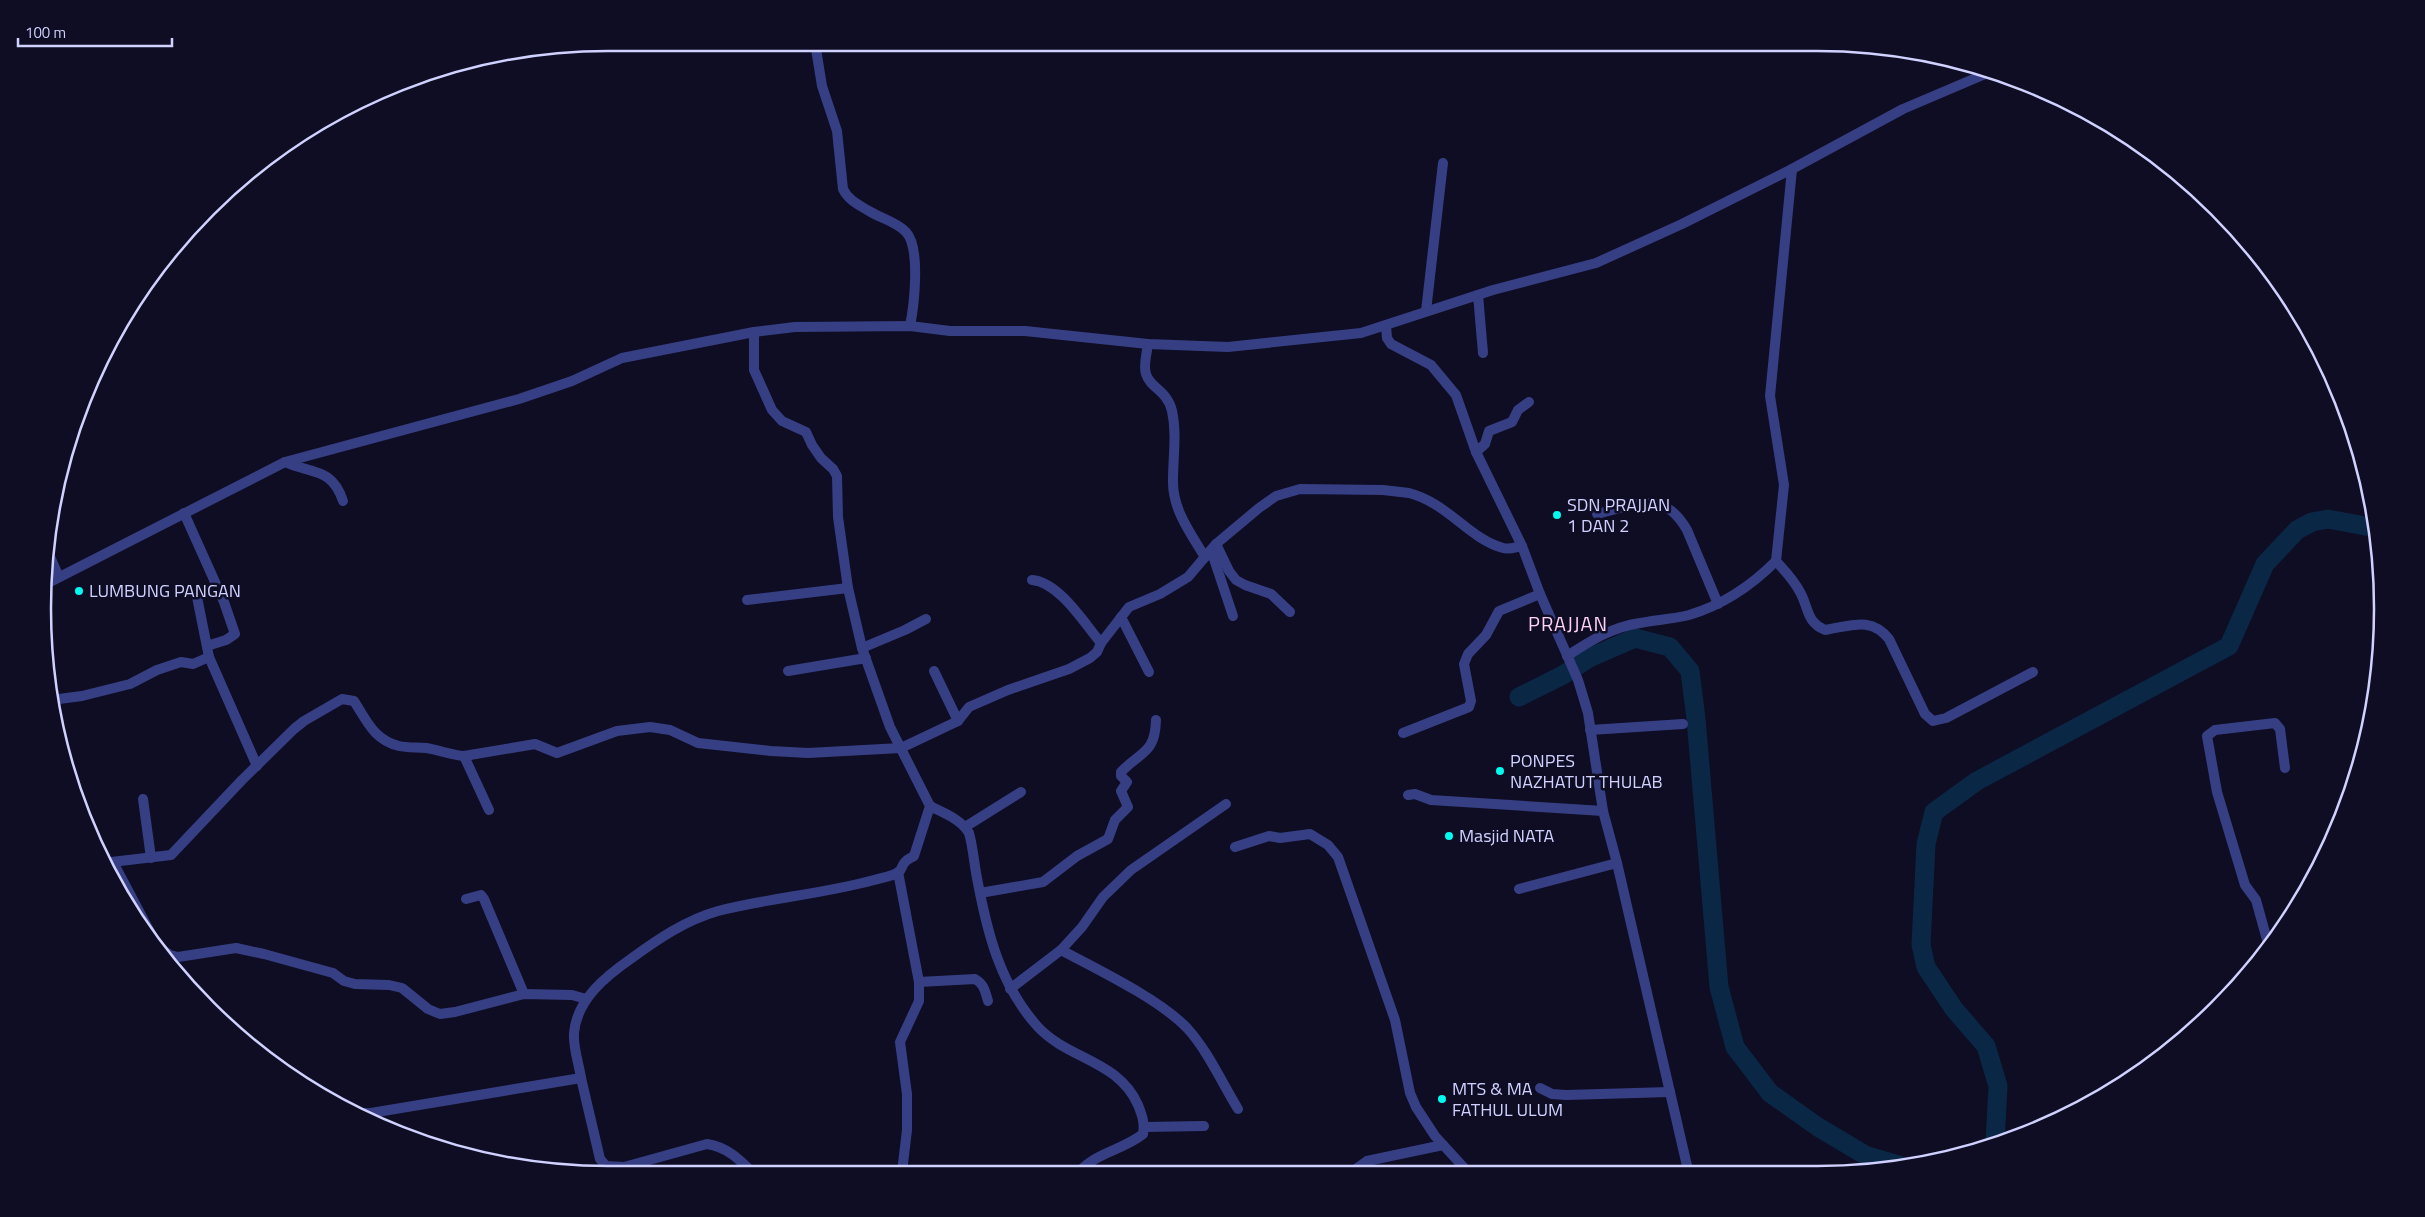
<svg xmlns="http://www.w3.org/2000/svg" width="2425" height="1217" viewBox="0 0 2425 1217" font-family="'Titillium Web',sans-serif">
  <rect width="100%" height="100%" fill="#0e0d24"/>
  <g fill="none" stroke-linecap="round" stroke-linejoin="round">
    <!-- river -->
    <g stroke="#0a2846" stroke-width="19">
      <path d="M1519,697L1563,675L1589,658L1635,638L1670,647L1690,671L1696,719L1719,987L1735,1047L1770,1093L1818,1127L1865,1155L1902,1166"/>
      <path d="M1995,1142L1998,1086L1986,1046L1954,1009L1926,967L1921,945L1926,844L1934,812L1977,781L2229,646L2265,564L2297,530L2312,522L2328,519L2376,528"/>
    </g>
    <!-- minor -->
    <g stroke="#373f84" stroke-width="10">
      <path d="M815,43L822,86L837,131L843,189C848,200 859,205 869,211C880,218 897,222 906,232C921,248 914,306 910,326"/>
      <path d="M1478,295L1483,353"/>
      <path d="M1426,311L1443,163"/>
      <path d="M1148,344C1147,353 1143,365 1146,374C1150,388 1168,391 1172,411C1177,434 1173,457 1173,480C1172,509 1191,534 1205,557"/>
      <path d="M1476,452L1485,444L1489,431L1512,422L1518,410L1529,402"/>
      <path d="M285,462C311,474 332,467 343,501"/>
      <path d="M184,513L224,602L235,634L226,640L207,646"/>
      <path d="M1597,514C1636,505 1663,488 1687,530L1718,604"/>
      <path d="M1216,544L1229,571L1236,580L1245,585L1271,594L1290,612"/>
      <path d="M47,550L59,577"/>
      <path d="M1211,550L1233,616"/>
      <path d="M1776,561C1785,571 1794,580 1800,592C1809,608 1806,622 1825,630C1851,626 1871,616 1889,639L1925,714L1933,721L1946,718L2033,672"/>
      <path d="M1032,580C1059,582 1084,623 1101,643"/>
      <path d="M218,587L197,597L209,657L257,766"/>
      <path d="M747,600L848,588"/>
      <path d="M1121,617L1149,672"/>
      <path d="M862,648L905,630L926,619"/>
      <path d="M1567,656C1590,641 1612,627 1640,623C1656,620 1673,619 1689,615C1723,605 1751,586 1776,561L1784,485L1770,396L1792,169"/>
      <path d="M788,671L866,658"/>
      <path d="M934,671L958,721"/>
      <path d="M51,700L82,696L130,684L157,670L181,662L193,664L209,657"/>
      <path d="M1590,730L1683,724"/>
      <path d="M1403,733L1469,707L1471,701L1464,664L1468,654L1486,635L1499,611L1540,594"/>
      <path d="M464,756L489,810"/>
      <path d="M1408,795L1415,794L1431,800L1603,811"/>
      <path d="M143,799L151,858"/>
      <path d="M930,806C943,813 961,819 969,833C973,847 974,863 977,878C987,932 1000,985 1038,1027C1069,1060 1118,1060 1138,1105C1142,1115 1145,1123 1143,1134C1123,1150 1097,1152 1079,1172"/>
      <path d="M965,827L1021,792"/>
      <path d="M1235,847L1269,836L1280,838L1310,834L1328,845L1338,857L1395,1020L1410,1093L1416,1107L1435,1136L1467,1171"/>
      <path d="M113,862L158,947L170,955L178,957L236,948L264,954L333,973L344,981L355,984L389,985L402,988L428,1009L440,1014L455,1012L524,994L572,995L586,999"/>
      <path d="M103,863L171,855L242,780L294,729L304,721L342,699L354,701C367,721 374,740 399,746C408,748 417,747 426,748C439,750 451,755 464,756L535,744L557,753L617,731L650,727L670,730L698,743L771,751L808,753L901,748L958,721L969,707L1008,690L1069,669L1090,658L1097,652L1101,643L1129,607L1160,594L1188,577L1216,544L1259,508L1276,496L1300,489L1383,490L1409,493C1448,503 1469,539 1503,548C1509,550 1516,547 1522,546"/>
      <path d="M898,872L919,982V1001L900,1042L907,1094V1130L902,1172"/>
      <path d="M1519,889L1617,863"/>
      <path d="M980,893L1043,882L1077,856L1108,839L1115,820L1128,807L1121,791L1127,782L1121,776V772C1141,751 1155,754 1156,720"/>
      <path d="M466,899L481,895L484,899L524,994"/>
      <path d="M2269,947L2256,900L2245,885L2217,792L2207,736L2215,730L2275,723L2280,729L2285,768"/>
      <path d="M1061,950C1097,969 1159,999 1187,1028C1208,1051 1222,1083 1238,1109"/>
      <path d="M919,982L975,979C984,984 985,991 988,1001"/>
      <path d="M1010,989L1061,950L1082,927L1103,897L1131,870L1226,804"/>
      <path d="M581,1078L600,1159L606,1166L624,1167L707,1144C727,1147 739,1159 753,1173"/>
      <path d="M1540,1088L1552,1094L1566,1095L1670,1092"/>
      <path d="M1144,1127L1204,1126"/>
      <path d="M1353,1171L1367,1161L1443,1145"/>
    </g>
    <!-- tertiary -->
    <g stroke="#373f84" stroke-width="10">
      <path d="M1386,326L1387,338L1391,344L1431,365L1456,395L1476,452L1522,546L1540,594L1578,680L1588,713L1603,811L1617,863L1688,1170"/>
      <path d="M44,585L285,462L519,399L572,381L622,358L754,332L795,327L910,326L950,331H1025L1148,344L1228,347L1361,333L1493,290L1596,263L1682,224L1792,169L1903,109L1990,72"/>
      <path d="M353,1113H371L581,1078C579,1064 573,1048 574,1033C577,999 606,976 632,958C658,939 686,920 718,911C769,898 823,894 874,880C881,878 893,876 899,872C902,869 902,865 905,862C907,859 911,858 914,856L930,806L890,727L862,648L848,588L838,517L837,476L833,469L821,458L812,445L806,432L782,421L772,410L754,370V332"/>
    </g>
  </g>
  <!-- markers -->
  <g fill="#00fbf1" stroke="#0e0d24" stroke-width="2">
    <circle cx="1557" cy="515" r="5"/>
    <circle cx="79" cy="591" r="5"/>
    <circle cx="1500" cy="771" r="5"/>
    <circle cx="1449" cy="836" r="5"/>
    <circle cx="1442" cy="1099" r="5"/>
  </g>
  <g text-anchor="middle" stroke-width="5" stroke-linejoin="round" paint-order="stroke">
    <!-- poi labels -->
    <g font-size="18" fill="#d0d1ff" stroke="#0e0d24" text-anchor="start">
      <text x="1567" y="511">SDN PRAJJAN<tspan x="1567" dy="21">1 DAN 2</tspan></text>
      <text x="89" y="597">LUMBUNG PANGAN</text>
      <text x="1510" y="767">PONPES<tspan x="1510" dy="21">NAZHATUT THULAB</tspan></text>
      <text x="1459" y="842">Masjid NATA</text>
      <text x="1452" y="1095">MTS &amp; MA<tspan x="1452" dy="21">FATHUL ULUM</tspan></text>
    </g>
    <!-- quarter labels -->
    <g font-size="20" letter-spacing="1" fill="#ffd2f5" stroke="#0e0d24">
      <text x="1568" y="631">PRAJJAN</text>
    </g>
  </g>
  <!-- crop -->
  <path d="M0 0H2425V1217H0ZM608 51H1817A557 557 0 0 1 2374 608V609A557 557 0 0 1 1817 1166H608A557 557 0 0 1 51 609V608A557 557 0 0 1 608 51Z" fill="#0e0d24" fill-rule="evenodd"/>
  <path fill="none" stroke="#d0d1ff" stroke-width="2.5" d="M608 51H1817A557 557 0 0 1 2374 608V609A557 557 0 0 1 1817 1166H608A557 557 0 0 1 51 609V608A557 557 0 0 1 608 51Z"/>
  <!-- scale -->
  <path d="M18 38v8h154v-8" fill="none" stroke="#d0d1ff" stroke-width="2.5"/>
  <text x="25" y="38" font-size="15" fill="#d0d1ff" stroke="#0e0d24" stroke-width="4" paint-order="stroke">100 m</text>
</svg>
